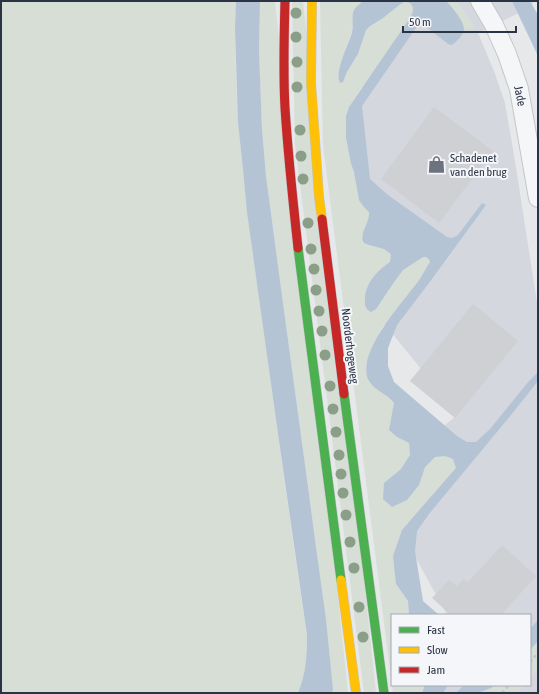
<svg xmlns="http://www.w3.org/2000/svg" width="539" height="694" viewBox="0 0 539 694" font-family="'Asap Condensed',sans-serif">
  <rect width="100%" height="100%" fill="#e6e8ea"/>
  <!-- built -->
  <path fill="#d4d7dd" d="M365,1H534L529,8L478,33L494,71L505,103L514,155L538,309V693H437L449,685H530V615H447L394,518L399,465L458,414L373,310L360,171Z"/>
  <!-- green -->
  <g fill="#d6ded6">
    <path d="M1,1H236C232,107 247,212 262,317C276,423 291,529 307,635C307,655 306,674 298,693H1Z"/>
    <path d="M260,1H275L348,693H332L333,691L326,619L316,547L309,494L283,303L266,176L262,129L259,51Z"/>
    <path d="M292,1H303L376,693H364L295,144Z"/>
    <path d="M320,1H363L357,6L352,30L342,61L343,82L347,72L358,54L366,30L370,26L383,18L393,10L402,2C417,0 413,13 408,21L354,99L346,116V138L351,164L354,172L363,206L369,212V219L366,224V244L384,249L391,254L390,262L381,269L376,309L394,282L403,270L423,257H426L429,259L430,262L418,282L382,328L370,353L366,364V373L387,396L391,399L394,403L393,413L397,437L409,443L410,455L401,469L384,483L419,485L425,467L435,457L445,456L453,459L456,468L413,517L396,584L408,601L409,615H392V685H425L422,693H393L323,145Z"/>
    <path d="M446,1H457L475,28L464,29C461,18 454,9 446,1Z"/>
    <path d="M538,641V670L530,679V650Z"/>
    <path d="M495,685H525L517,693H477L490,689Z"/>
  </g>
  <!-- water -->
  <g fill="#b4c4d5">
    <path d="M236,1H260L259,51L262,129L266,176L283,303L309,494L316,547L326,619L333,689L332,693H298C306,674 307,655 307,635L278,434L247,212L243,170L238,122L235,29Z"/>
    <path d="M363,1H446C452,7 464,21 464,29C463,36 457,41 452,45L448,44L420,22L362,106L370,179L388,195L447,237L452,238L458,235L482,203L486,205L429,283L397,325L388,348V366L394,382L457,436L467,442H476L490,429L529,381L538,372V381L511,415L429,514L417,531L415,551L423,601L439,615H409L408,601L396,584L393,556L402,530L456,468L453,459L445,456L435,457L425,467L419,485L407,500L392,507L383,499L384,483L401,469L410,455L409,443L397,437L389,430L394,403C388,394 375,391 369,381C354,355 402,303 417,283C422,277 425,269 430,262L429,259L426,257H423L403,270L394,282L376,309L371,312C366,309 365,307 365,302C364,284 377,271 390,262L391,254L384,249L366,244L363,242C360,231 370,223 369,212L363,206L359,200L354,172L351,164L346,138V116L349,107L408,21C410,18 412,15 413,11C414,4 408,0 402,3L393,10L383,18L370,26L366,30L358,54L347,72L343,82L340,83C334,72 349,44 352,32C354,25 351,16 354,10C356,6 360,4 363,1Z"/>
    <path d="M512,1H530L538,15V56Z"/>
    <path d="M538,620V641L530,650V629Z"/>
    <path d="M425,685H448L443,693H422Z"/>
    <path d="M464,685H495C483,694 470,693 456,693Z"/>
  </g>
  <!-- building -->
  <g fill="#ced0d3">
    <path d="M434,107L493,151L439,223L381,179Z"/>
    <path d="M473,304L518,341L455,418L410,381Z"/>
    <path d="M502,545L536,576L501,615H451L432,598L449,580L457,586L464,579L468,582Z"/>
  </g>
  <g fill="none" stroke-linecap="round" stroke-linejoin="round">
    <defs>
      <path id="street" d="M480,1L494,25L507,54L519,89L538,198"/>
      <g id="fast">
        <path d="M298,248L341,580"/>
        <path d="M344,394L384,693"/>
      </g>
      <g id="slow">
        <path d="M312,1L311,83L319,197L322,219"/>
        <path d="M341,580L356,693"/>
      </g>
      <g id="jam">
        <path d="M285,1C284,37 283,73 285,108C288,155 293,202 298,248"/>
        <path d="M322,219L344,394"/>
      </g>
    </defs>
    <!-- street casing -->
    <use href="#street" stroke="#c4c6c8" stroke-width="20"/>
    <!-- fast casing -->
    <use href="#fast" stroke="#c2c5c8" stroke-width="10"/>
    <!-- slow casing -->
    <use href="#slow" stroke="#c2c5c8" stroke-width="10"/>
    <!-- jam casing -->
    <use href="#jam" stroke="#c2c5c8" stroke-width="10"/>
    <!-- path -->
    <g stroke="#c5c6ca" stroke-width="2.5" stroke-dasharray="3 3" stroke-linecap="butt">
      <path d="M530,662L538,653"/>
      <path d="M502,693L509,685"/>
    </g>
    <!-- street -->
    <use href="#street" stroke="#f5f6f7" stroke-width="18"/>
    <!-- fast -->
    <use href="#fast" stroke="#4caf50" stroke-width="9"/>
    <!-- slow -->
    <use href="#slow" stroke="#ffc107" stroke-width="9"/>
    <!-- jam -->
    <use href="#jam" stroke="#c62828" stroke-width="9"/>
  </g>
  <!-- trees -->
  <g fill="#8a9e88">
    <circle cx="296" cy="13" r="5.5"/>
    <circle cx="296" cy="37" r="5.5"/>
    <circle cx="297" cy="62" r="5.5"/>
    <circle cx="297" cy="87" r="5.5"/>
    <circle cx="300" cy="130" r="5.5"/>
    <circle cx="301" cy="156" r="5.5"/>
    <circle cx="303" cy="179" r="5.5"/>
    <circle cx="308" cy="223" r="5.5"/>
    <circle cx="311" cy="249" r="5.5"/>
    <circle cx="314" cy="269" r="5.5"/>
    <circle cx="316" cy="290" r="5.5"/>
    <circle cx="319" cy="311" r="5.5"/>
    <circle cx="322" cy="331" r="5.5"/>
    <circle cx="325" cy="355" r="5.5"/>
    <circle cx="330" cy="386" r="5.5"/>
    <circle cx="333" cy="409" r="5.5"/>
    <circle cx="336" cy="432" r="5.5"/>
    <circle cx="339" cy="455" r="5.5"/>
    <circle cx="341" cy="474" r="5.5"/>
    <circle cx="343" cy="493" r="5.5"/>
    <circle cx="346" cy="515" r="5.5"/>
    <circle cx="350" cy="542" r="5.5"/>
    <circle cx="354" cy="568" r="5.5"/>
    <circle cx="359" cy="607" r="5.5"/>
    <circle cx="363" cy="637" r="5.5"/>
  </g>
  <!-- icons -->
  <defs>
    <symbol id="shop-bare" viewBox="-9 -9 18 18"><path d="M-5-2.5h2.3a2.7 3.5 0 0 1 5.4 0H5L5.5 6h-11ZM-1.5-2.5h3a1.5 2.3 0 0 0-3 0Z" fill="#6c737f" stroke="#f4f6f9" stroke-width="2.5" paint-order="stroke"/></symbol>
  </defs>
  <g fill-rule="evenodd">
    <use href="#shop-bare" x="424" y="152" width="25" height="25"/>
  </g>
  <g text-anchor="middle" stroke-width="4" stroke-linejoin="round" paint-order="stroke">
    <!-- street labels -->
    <g font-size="12" fill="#2b3445" stroke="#f4f6f9">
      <text transform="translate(520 96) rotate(78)" y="4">Jade</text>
      <text transform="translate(350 346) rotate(83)" y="4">Noorderhogeweg</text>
    </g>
    <!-- poi labels -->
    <g font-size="12" fill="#2b3445" stroke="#f4f6f9" text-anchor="start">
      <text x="450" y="162">Schadenet<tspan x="450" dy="14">van den brug</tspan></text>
    </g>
  </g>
  <!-- border -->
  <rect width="539" height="694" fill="none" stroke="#2b3445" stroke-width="4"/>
  <!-- legend -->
  <rect x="391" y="614" width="140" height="72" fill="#f4f6f9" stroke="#a4a8b1"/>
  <rect x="399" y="627" width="20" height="6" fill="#4caf50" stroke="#a4a8b1"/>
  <text x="427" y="634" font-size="12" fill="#2b3445">Fast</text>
  <rect x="399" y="647" width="20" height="6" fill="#ffc107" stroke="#a4a8b1"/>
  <text x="427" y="654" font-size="12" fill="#2b3445">Slow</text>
  <rect x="399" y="667" width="20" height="6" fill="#c62828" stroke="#a4a8b1"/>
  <text x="427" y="674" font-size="12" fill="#2b3445">Jam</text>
  <!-- scale -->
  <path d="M403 26v6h113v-6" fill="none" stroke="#2b3445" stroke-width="2"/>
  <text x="409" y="26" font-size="12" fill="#2b3445" stroke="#f4f6f9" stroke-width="3" paint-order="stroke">50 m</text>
</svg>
